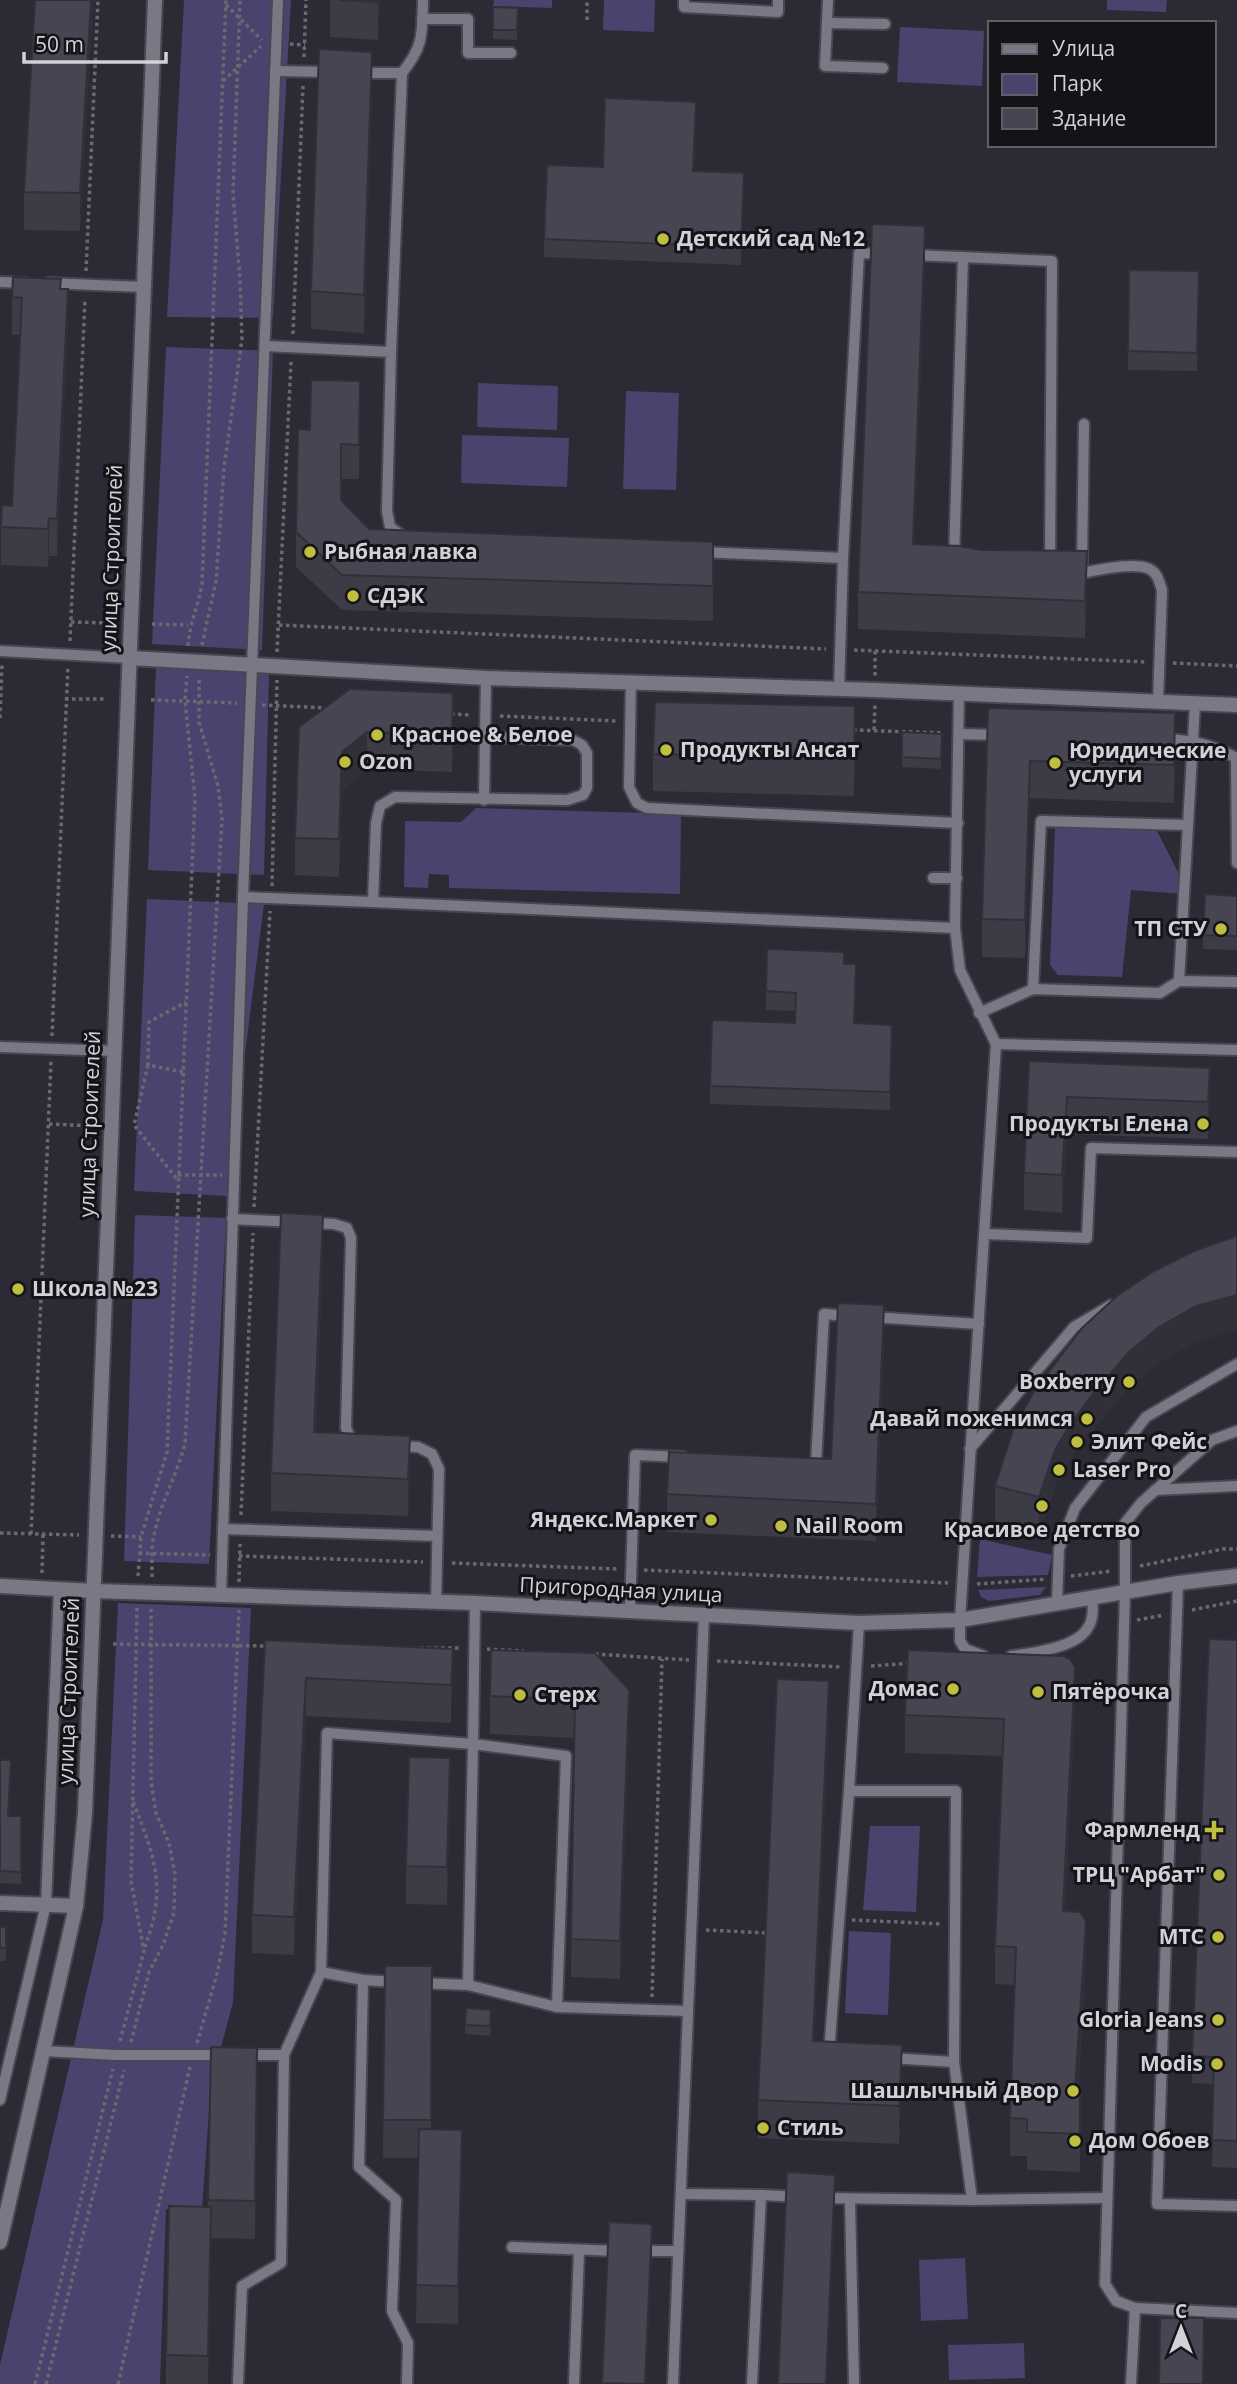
<svg xmlns="http://www.w3.org/2000/svg" width="1237" height="2384" viewBox="0 0 1237 2384" font-family="'Open Sans',sans-serif">
  <rect width="100%" height="100%" fill="#2b2a35"/>
  <!-- green -->
  <g fill="#49436e">
    <path d="M184,0H291L273,318L167,317Z"/>
    <path d="M494,0H552V8L493,6Z"/>
    <path d="M604,0H655L654,32L603,30Z"/>
    <path d="M1107,0H1167L1166,12L1107,10Z"/>
    <path d="M900,27L984,31L982,86L897,82Z"/>
    <path d="M166,347L273,351L262,650L152,644Z"/>
    <path d="M478,383L558,386L557,430L477,427Z"/>
    <path d="M626,391L679,393L676,490L623,489Z"/>
    <path d="M462,435L569,438L567,487L461,483Z"/>
    <path d="M156,667L269,673L264,875L148,870Z"/>
    <path d="M476,808L681,814L680,894L449,888V875L429,874L428,888L404,887L405,821L461,822Z"/>
    <path d="M1055,827L1157,831L1183,882V894L1131,890L1122,977L1058,975L1050,965Z"/>
    <path d="M147,899L264,904L227,1196L134,1191Z"/>
    <path d="M135,1215L226,1218L209,1564L124,1561Z"/>
    <path d="M980,1539L1052,1555L1048,1575L977,1577Z"/>
    <path d="M1046,1587L1040,1595L989,1601L981,1597L978,1590Z"/>
    <path d="M118,1603L251,1608L233,2002L211,2085L202,2209H166L160,2384H0V2365L103,1920Z"/>
    <path d="M870,1826H920L916,1912L863,1910Z"/>
    <path d="M849,1931L891,1933L888,2015L845,2013Z"/>
    <path d="M965,2258L968,2319L921,2321L919,2260Z"/>
    <path d="M1024,2343L1025,2378L949,2380L948,2345Z"/>
  </g>
  <g fill="none" stroke-linecap="round" stroke-linejoin="round">
    <defs>
      <g id="service">
        <path d="M684,0V7L778,12V0"/>
        <path d="M828,0L825,66L883,68"/>
        <path d="M422,19H468V53H511"/>
        <path d="M827,23L885,24"/>
        <path d="M275,71L330,72"/>
        <path d="M360,73H402"/>
        <path d="M913,255L1052,261L1050,564"/>
        <path d="M0,282L25,283"/>
        <path d="M48,283L143,287"/>
        <path d="M265,346L391,352L387,511L390,527L404,537"/>
        <path d="M391,352L402,73C424,45 422,35 423,0"/>
        <path d="M700,552L843,558L839,689"/>
        <path d="M843,558L859,253L882,254"/>
        <path d="M954,559L963,257"/>
        <path d="M1082,564L1084,424"/>
        <path d="M1074,575C1091,571 1130,562 1147,568C1157,571 1159,581 1162,590L1158,702"/>
        <path d="M0,651L130,658"/>
        <path d="M631,682L629,787L637,803L647,808L958,823"/>
        <path d="M959,694L955,928L960,970L996,1044L960,1620V1641L965,1649L984,1656"/>
        <path d="M959,734L1001,735"/>
        <path d="M1161,739C1190,740 1211,743 1236,758L1237,863"/>
        <path d="M484,800L486,678"/>
        <path d="M933,878H957"/>
        <path d="M243,897L373,902L376,823L380,806L395,797L567,800L583,795L587,788V753L582,745L573,740L484,737"/>
        <path d="M373,902L955,928"/>
        <path d="M1179,981L1237,982"/>
        <path d="M1033,989L1041,821L1187,825"/>
        <path d="M979,1013L1033,989L1160,993L1179,981L1195,704"/>
        <path d="M996,1044L1237,1050"/>
        <path d="M0,1047L115,1051"/>
        <path d="M232,1219L296,1222"/>
        <path d="M312,1223L334,1224L347,1228L351,1238L346,1428L351,1439L358,1443"/>
        <path d="M985,1234L1087,1238L1091,1148L1237,1152"/>
        <path d="M871,1317L979,1324"/>
        <path d="M1237,1431L1212,1440L1141,1503L1125,1523V1592L1105,2284L1116,2301L1135,2308L1237,2313"/>
        <path d="M395,1446L418,1447L432,1454L439,1469L436,1602"/>
        <path d="M970,1449L1074,1327L1111,1305"/>
        <path d="M811,1464H816L824,1314L848,1316"/>
        <path d="M1155,1490L1237,1486"/>
        <path d="M223,1529L437,1536"/>
        <path d="M1178,1583L1157,2204L1237,2206"/>
        <path d="M221,1595L243,897L278,0"/>
        <path d="M475,1603L473,1744L566,1756L557,2007"/>
        <path d="M1057,1603L1059,1549L1075,1508L1146,1417L1237,1364"/>
        <path d="M630,1611L635,1455L683,1457"/>
        <path d="M1011,1656C1032,1653 1075,1648 1087,1629C1094,1620 1093,1608 1092,1597"/>
        <path d="M849,1791H956L954,2062"/>
        <path d="M321,1972L327,1733L473,1744L468,1985"/>
        <path d="M363,1980L359,2167L396,2200L392,2311L408,2343L407,2384"/>
        <path d="M420,1983L468,1985L557,2007L688,2011"/>
        <path d="M44,2051L116,2055H225"/>
        <path d="M829,2053L849,1791L859,1623"/>
        <path d="M244,2055H284"/>
        <path d="M890,2058L954,2062L972,2200"/>
        <path d="M0,2100L46,1904L59,1589"/>
        <path d="M681,2194L761,2195"/>
        <path d="M820,2198L972,2200L1107,2198"/>
        <path d="M850,2200L854,2384"/>
        <path d="M512,2247L619,2251"/>
        <path d="M638,2251H677"/>
        <path d="M238,2384L242,2286L281,2263L284,2055L321,1972L363,1980L396,1982"/>
        <path d="M574,2384L579,2250"/>
        <path d="M673,2384L704,1615"/>
        <path d="M752,2384L761,2195L801,2197"/>
        <path d="M1131,2384L1135,2308"/>
      </g>
      <g id="minor">
        <path d="M130,658L486,678L875,690L1237,705"/>
        <path d="M0,1586L94,1591"/>
        <path d="M0,1903L76,1906"/>
      </g>
      <g id="tertiary">
        <path d="M94,1591L475,1603L859,1623L960,1620L1178,1583L1237,1576"/>
        <path d="M0,2242L76,1906L85,1813L155,0"/>
      </g>
    </defs>
    <!-- service casing -->
    <use href="#service" stroke="#484751" stroke-width="14"/>
    <!-- minor casing -->
    <use href="#minor" stroke="#484751" stroke-width="18"/>
    <!-- tertiary casing -->
    <use href="#tertiary" stroke="#484751" stroke-width="18"/>
    <!-- path -->
    <g stroke="#696972" stroke-width="3.5" stroke-dasharray="3.5 3.5" stroke-linecap="butt">
      <path d="M226,5L262,40"/>
      <path d="M587,20V0"/>
      <path d="M290,44L305,45"/>
      <path d="M304,57L306,0"/>
      <path d="M223,81L261,46"/>
      <path d="M86,271L98,0"/>
      <path d="M293,334L303,86"/>
      <path d="M71,622L110,623"/>
      <path d="M152,624L188,625"/>
      <path d="M279,625L826,649"/>
      <path d="M70,641L85,299"/>
      <path d="M202,645L216,581L224,468L242,339L240,279L233,194L240,0"/>
      <path d="M188,646C190,621 198,607 202,584L226,0"/>
      <path d="M854,650L1147,662"/>
      <path d="M875,651V676"/>
      <path d="M277,652L291,362"/>
      <path d="M1173,663L1237,666"/>
      <path d="M65,699H107"/>
      <path d="M151,700L237,703"/>
      <path d="M262,705L328,708"/>
      <path d="M451,714L471,715"/>
      <path d="M500,716L618,721"/>
      <path d="M0,718L2,665"/>
      <path d="M853,730L943,733"/>
      <path d="M874,730L875,704"/>
      <path d="M272,886L277,680"/>
      <path d="M52,1036L68,666"/>
      <path d="M148,1065L134,1125L177,1179"/>
      <path d="M183,1072L148,1065L149,1022L186,1002"/>
      <path d="M49,1124L95,1126"/>
      <path d="M178,1175H222"/>
      <path d="M254,1207L270,911"/>
      <path d="M241,1515L253,1233"/>
      <path d="M0,1533L79,1535"/>
      <path d="M31,1534L51,1061"/>
      <path d="M111,1536L141,1537"/>
      <path d="M139,1553L210,1555"/>
      <path d="M239,1556L423,1562"/>
      <path d="M452,1563L619,1569"/>
      <path d="M1140,1566L1223,1549H1237"/>
      <path d="M644,1570L948,1583"/>
      <path d="M42,1573L43,1534"/>
      <path d="M138,1576L141,1537L167,1452L195,798L185,701L187,676"/>
      <path d="M1071,1576L1112,1571"/>
      <path d="M152,1577C152,1560 151,1543 156,1527C163,1498 178,1472 185,1443L222,819L218,786L199,722V677"/>
      <path d="M239,1582L240,1544"/>
      <path d="M977,1584L1046,1579"/>
      <path d="M1192,1610L1237,1601"/>
      <path d="M1137,1620L1164,1615"/>
      <path d="M113,1644L269,1646"/>
      <path d="M420,1648H461"/>
      <path d="M487,1649L524,1651"/>
      <path d="M595,1654L689,1660"/>
      <path d="M717,1661L842,1667"/>
      <path d="M871,1666L912,1663"/>
      <path d="M133,1802C156,1859 167,1890 144,1949"/>
      <path d="M852,1920L942,1924"/>
      <path d="M706,1930L767,1933"/>
      <path d="M652,1997L662,1659"/>
      <path d="M120,2041L144,1951L131,1881L137,1608"/>
      <path d="M131,2042L149,1972L163,1945L174,1913L175,1874L169,1843L156,1813L151,1781V1609"/>
      <path d="M197,2043L217,1974L225,1934L239,1610"/>
      <path d="M35,2384L113,2069"/>
      <path d="M46,2384L124,2070"/>
      <path d="M118,2384L190,2067"/>
    </g>
    <!-- service -->
    <use href="#service" stroke="#797885" stroke-width="10"/>
    <!-- minor -->
    <use href="#minor" stroke="#797885" stroke-width="14"/>
    <!-- tertiary -->
    <use href="#tertiary" stroke="#797885" stroke-width="14"/>
  </g>
  <!-- wall -->
  <g fill="#3c3b46">
    <path d="M93,0L80,231L24,230V192Z"/>
    <path d="M330,0H380L378,40L330,37Z"/>
    <path d="M518,8L517,40L493,39V30Z"/>
    <path d="M372,90L364,333L311,329V291Z"/>
    <path d="M696,120L694,171L744,191L741,265L544,257V239L603,167Z"/>
    <path d="M925,264L914,544L1087,589L1085,638L858,629V592Z"/>
    <path d="M1129,270L1199,271L1197,371L1128,370Z"/>
    <path d="M61,289L68,327L57,556H49L48,567L1,565V527L12,506L20,335H12V297Z"/>
    <path d="M360,416L359,479H341V500L369,529L713,542V621L342,610L296,567V532L310,430Z"/>
    <path d="M350,689L453,730L452,772L367,769L342,790L339,877L295,875V838Z"/>
    <path d="M988,708L1175,751L1174,803L1030,798L1025,958L982,957V919Z"/>
    <path d="M902,732L942,734L941,769L902,767Z"/>
    <path d="M855,744L854,796L653,791V754Z"/>
    <path d="M1237,896V950L1203,949V935Z"/>
    <path d="M844,964L856,983L854,1023L892,1043L890,1110L710,1104V1086L795,1023V1011L766,1010V991Z"/>
    <path d="M1029,1061L1210,1068L1208,1139L1067,1134L1062,1213L1024,1210V1173Z"/>
    <path d="M323,1252L316,1432L410,1474L408,1516L271,1511V1473Z"/>
    <path d="M1196,1342L1159,1362L1128,1388L1093,1430L1072,1457L1055,1486L1039,1532L995,1521V1486L1013,1430Z"/>
    <path d="M884,1343L876,1541L667,1532V1494L831,1459Z"/>
    <path d="M265,1640L453,1649L451,1723L306,1716L294,1955L252,1953V1915Z"/>
    <path d="M1237,1640V2168L1212,2167L1214,2084L1192,2083V2056Z"/>
    <path d="M629,1690V1727L620,1979L571,1977L574,1738L490,1734V1696Z"/>
    <path d="M1075,1704L1065,1911L1086,1960L1078,2091L1080,2090V2172L1027,2170V2156H1010V2118L1015,1985L995,1984V1946L1002,1756L905,1753V1715Z"/>
    <path d="M829,1718L814,2041L902,2083L899,2144L758,2138V2100Z"/>
    <path d="M0,1760L11,1772L9,1816H21V1884L0,1883Z"/>
    <path d="M450,1796L447,1905L406,1904V1866Z"/>
    <rect x="0" y="1927" width="6" height="34"/>
    <path d="M385,1966H432L431,2129L462,2167L458,2324L416,2323L419,2158H383Z"/>
    <path d="M491,2019L490,2036L465,2034V2025Z"/>
    <path d="M211,2047L257,2086L255,2239L211,2238L208,2384H166V2355L208,2206Z"/>
  </g>
  <!-- shaded-wall -->
  <g fill="#313039">
    <path d="M91,0H93L80,231V193Z"/>
    <path d="M378,0H380L378,40Z"/>
    <path d="M372,52V90L364,333V295Z"/>
    <path d="M744,173V191L741,265V247Z"/>
    <path d="M925,226V264L913,582V544Z"/>
    <path d="M68,289V327L57,556V519Z"/>
    <path d="M360,381V416L359,479V445Z"/>
    <path d="M49,518V556L48,567V529Z"/>
    <path d="M1087,551V589L1085,638V601Z"/>
    <path d="M453,693V730L452,772V735Z"/>
    <path d="M855,706V744L854,796V758Z"/>
    <path d="M1175,713V751L1174,803V765Z"/>
    <path d="M367,732V769L342,790L339,877L342,752Z"/>
    <path d="M1030,761V798L1025,958V920Z"/>
    <path d="M1210,1068V1106L1208,1139V1102Z"/>
    <path d="M1067,1097V1134L1062,1213V1175Z"/>
    <path d="M323,1215V1252L314,1470V1432Z"/>
    <path d="M1237,1295V1330L1196,1342L1159,1362L1128,1388L1093,1430L1072,1457L1055,1486L1039,1532V1497L1055,1450L1072,1422L1093,1394L1128,1353L1159,1327L1196,1306Z"/>
    <path d="M884,1305V1343L876,1541V1504Z"/>
    <path d="M410,1436V1474L408,1516V1479Z"/>
    <path d="M453,1649V1687L451,1723V1685Z"/>
    <path d="M1075,1667V1704L1063,1949V1911Z"/>
    <path d="M306,1678V1716L294,1955V1917Z"/>
    <path d="M829,1681V1718L813,2078V2041Z"/>
    <path d="M629,1690V1727L620,1979V1941Z"/>
    <path d="M450,1758V1796L447,1905V1867Z"/>
    <path d="M1086,1922V1960L1075,2129V2091Z"/>
    <path d="M902,2045V2083L899,2144V2106Z"/>
    <path d="M257,2048V2086L255,2239V2201Z"/>
    <path d="M462,2130V2167L458,2324V2286Z"/>
    <path d="M835,2175V2212L827,2384H826Z"/>
    <path d="M211,2207V2244L208,2384V2356Z"/>
    <path d="M652,2224V2262L646,2384H645Z"/>
  </g>
  <!-- building -->
  <g fill="#464551" stroke="#313039" stroke-width="2">
    <path d="M35,0H91L80,193L24,192Z"/>
    <path d="M339,0H378V2Z"/>
    <path d="M493,7L518,8L517,30H493Z"/>
    <path d="M319,49L372,52L364,295L311,291Z"/>
    <path d="M605,98L696,102L693,171L744,173L741,247L544,239L547,165L603,167Z"/>
    <path d="M872,224L925,226L913,544L960,546L980,550L1087,551L1085,601L858,592Z"/>
    <path d="M1129,270L1199,271L1197,353L1128,351Z"/>
    <path d="M13,277L61,279L60,289H68L57,519L49,518L48,529L1,527L2,505L12,506L22,298L12,297Z"/>
    <path d="M311,380L360,381L359,445L341,444V500L369,529L713,542V586L342,575L296,532L298,429L310,430Z"/>
    <path d="M350,689L453,693L452,735L367,732L342,752L339,839L295,838L299,727Z"/>
    <path d="M655,702L855,706L854,758L653,754Z"/>
    <path d="M988,708L1175,713L1174,765L1030,761L1025,920L982,919Z"/>
    <path d="M902,732L942,734L941,759L902,757Z"/>
    <path d="M1205,894L1237,896V936L1203,935Z"/>
    <path d="M767,949L844,952V964H856L854,1023L892,1025L890,1092L710,1086L712,1020L795,1023L796,993L766,991Z"/>
    <path d="M1029,1061L1210,1068L1208,1102L1067,1097L1062,1175L1024,1173Z"/>
    <path d="M281,1213L323,1215L314,1432L410,1436L408,1479L271,1473Z"/>
    <path d="M1237,1236V1295L1196,1306L1159,1327L1128,1353L1093,1394L1072,1422L1055,1450L1039,1497L995,1486L1013,1430L1033,1393L1082,1328L1117,1296L1154,1271L1194,1251Z"/>
    <path d="M838,1303L884,1305L876,1504L667,1494L669,1452L831,1459Z"/>
    <path d="M1209,1639L1237,1640V2141L1212,2140L1214,2057L1192,2056Z"/>
    <path d="M265,1640L453,1649L451,1685L306,1678L294,1917L252,1915Z"/>
    <path d="M491,1650L595,1653L629,1690L620,1941L571,1939L575,1700L490,1696Z"/>
    <path d="M908,1650L1064,1656L1070,1659L1075,1667L1063,1911L1080,1912L1086,1922L1075,2091L1080,2090V2134L1027,2132V2119L1010,2118L1016,1947L995,1946L1004,1719L905,1715Z"/>
    <path d="M777,1679L829,1681L813,2041L902,2045L899,2106L758,2100Z"/>
    <path d="M409,1757L450,1758L447,1867L406,1866Z"/>
    <path d="M0,1760H11L8,1816H21V1872L0,1871Z"/>
    <rect x="0" y="1927" width="6" height="21"/>
    <path d="M385,1966H432L431,2120H383Z"/>
    <path d="M466,2008L491,2010L490,2026L465,2025Z"/>
    <path d="M211,2047L257,2048L255,2201L208,2200Z"/>
    <path d="M419,2129L462,2130L458,2286L416,2285Z"/>
    <path d="M787,2172L835,2175L826,2384H778Z"/>
    <path d="M169,2206L211,2207L208,2356L166,2355Z"/>
    <path d="M609,2222L652,2224L645,2384L602,2383Z"/>
    <path d="M1160,2318H1204L1203,2384H1159Z"/>
  </g>
  <!-- markers -->
  <g fill="#bfbe41" stroke="#141318" stroke-width="2.5">
    <circle cx="663" cy="239" r="7"/>
    <circle cx="310" cy="552" r="7"/>
    <circle cx="353" cy="596" r="7"/>
    <circle cx="377" cy="735" r="7"/>
    <circle cx="666" cy="750" r="7"/>
    <circle cx="345" cy="762" r="7"/>
    <circle cx="1055" cy="763" r="7"/>
    <circle cx="1221" cy="929" r="7"/>
    <circle cx="1203" cy="1124" r="7"/>
    <circle cx="18" cy="1289" r="7"/>
    <circle cx="1129" cy="1382" r="7"/>
    <circle cx="1087" cy="1419" r="7"/>
    <circle cx="1077" cy="1442" r="7"/>
    <circle cx="1059" cy="1470" r="7"/>
    <circle cx="1042" cy="1506" r="7"/>
    <circle cx="711" cy="1520" r="7"/>
    <circle cx="781" cy="1526" r="7"/>
    <circle cx="953" cy="1689" r="7"/>
    <circle cx="1038" cy="1692" r="7"/>
    <circle cx="520" cy="1695" r="7"/>
    <path d="M1210.5 1819.5h7v7h7v7h-7v7h-7v-7h-7v-7h7z"/>
    <circle cx="1219" cy="1875" r="7"/>
    <circle cx="1218" cy="1937" r="7"/>
    <circle cx="1218" cy="2020" r="7"/>
    <circle cx="1217" cy="2064" r="7"/>
    <circle cx="1073" cy="2091" r="7"/>
    <circle cx="763" cy="2128" r="7"/>
    <circle cx="1075" cy="2141" r="7"/>
  </g>
  <g text-anchor="middle" stroke-width="6" stroke-linejoin="round" paint-order="stroke">
    <!-- poi labels -->
    <g font-size="21" font-weight="bold" fill="#d1d1d8" stroke="#141318" text-anchor="start">
      <text x="677" y="246">Детский сад №12</text>
      <text x="324" y="559">Рыбная лавка</text>
      <text x="367" y="603">СДЭК</text>
      <text x="391" y="742">Красное &amp; Белое</text>
      <text x="680" y="757">Продукты Ансат</text>
      <text x="1069" y="758">Юридические<tspan x="1069" dy="24">услуги</tspan></text>
      <text x="359" y="769">Ozon</text>
      <text x="1207" y="936" text-anchor="end">ТП СТУ</text>
      <text x="1189" y="1131" text-anchor="end">Продукты Елена</text>
      <text x="32" y="1296">Школа №23</text>
      <text x="1115" y="1389" text-anchor="end">Boxberry</text>
      <text x="1073" y="1426" text-anchor="end">Давай поженимся</text>
      <text x="1091" y="1449">Элит Фейс</text>
      <text x="1073" y="1477">Laser Pro</text>
      <text x="697" y="1527" text-anchor="end">Яндекс.Маркет</text>
      <text x="795" y="1533">Nail Room</text>
      <text x="1042" y="1537" text-anchor="middle">Красивое детство</text>
      <text x="939" y="1696" text-anchor="end">Домас</text>
      <text x="1052" y="1699">Пятёрочка</text>
      <text x="534" y="1702">Стерх</text>
      <text x="1200" y="1837" text-anchor="end">Фармленд</text>
      <text x="1205" y="1882" text-anchor="end">ТРЦ "Арбат"</text>
      <text x="1204" y="1944" text-anchor="end">МТС</text>
      <text x="1204" y="2027" text-anchor="end">Gloria Jeans</text>
      <text x="1203" y="2071" text-anchor="end">Modis</text>
      <text x="1059" y="2098" text-anchor="end">Шашлычный Двор</text>
      <text x="777" y="2135">Стиль</text>
      <text x="1089" y="2148">Дом Обоев</text>
    </g>
    <!-- street labels -->
    <g font-size="21" fill="#d1d1d8" stroke="#141318">
      <text transform="translate(112 558) rotate(-88)" y="7">улица Строителей</text>
      <text transform="translate(90 1124) rotate(-88)" y="7">улица Строителей</text>
      <text transform="translate(621 1590) rotate(3)" y="7">Пригородная улица</text>
      <text transform="translate(69 1691) rotate(-88)" y="7">улица Строителей</text>
    </g>
  </g>
  <!-- legend -->
  <rect x="988" y="21" width="228" height="126" fill="#141318" stroke="#605f65" stroke-width="2"/>
  <rect x="1002" y="44" width="35" height="10" fill="#797885" stroke="#605f65" stroke-width="2"/>
  <text x="1052" y="56" font-size="21" fill="#d1d1d8">Улица</text>
  <rect x="1002" y="74" width="35" height="21" fill="#49436e" stroke="#605f65" stroke-width="2"/>
  <text x="1052" y="91" font-size="21" fill="#d1d1d8">Парк</text>
  <rect x="1002" y="108" width="35" height="21" fill="#464551" stroke="#605f65" stroke-width="2"/>
  <text x="1052" y="126" font-size="21" fill="#d1d1d8">Здание</text>
  <!-- north arrow -->
  <g transform="translate(1181 2328)" stroke="#141318" stroke-width="5" paint-order="stroke">
  <path d="M0-5L12 26L0 18L-12 26Z" fill="#d1d1d8"/>
  <text y="-10" font-size="19" font-weight="bold" text-anchor="middle" fill="#d1d1d8">С</text>
  </g>
  <!-- scale -->
  <path d="M24 52v10h142v-10" fill="none" stroke="#d1d1d8" stroke-width="3.5"/>
  <text x="35" y="52" font-size="21" fill="#d1d1d8" stroke="#141318" stroke-width="5" paint-order="stroke">50 m</text>
</svg>
